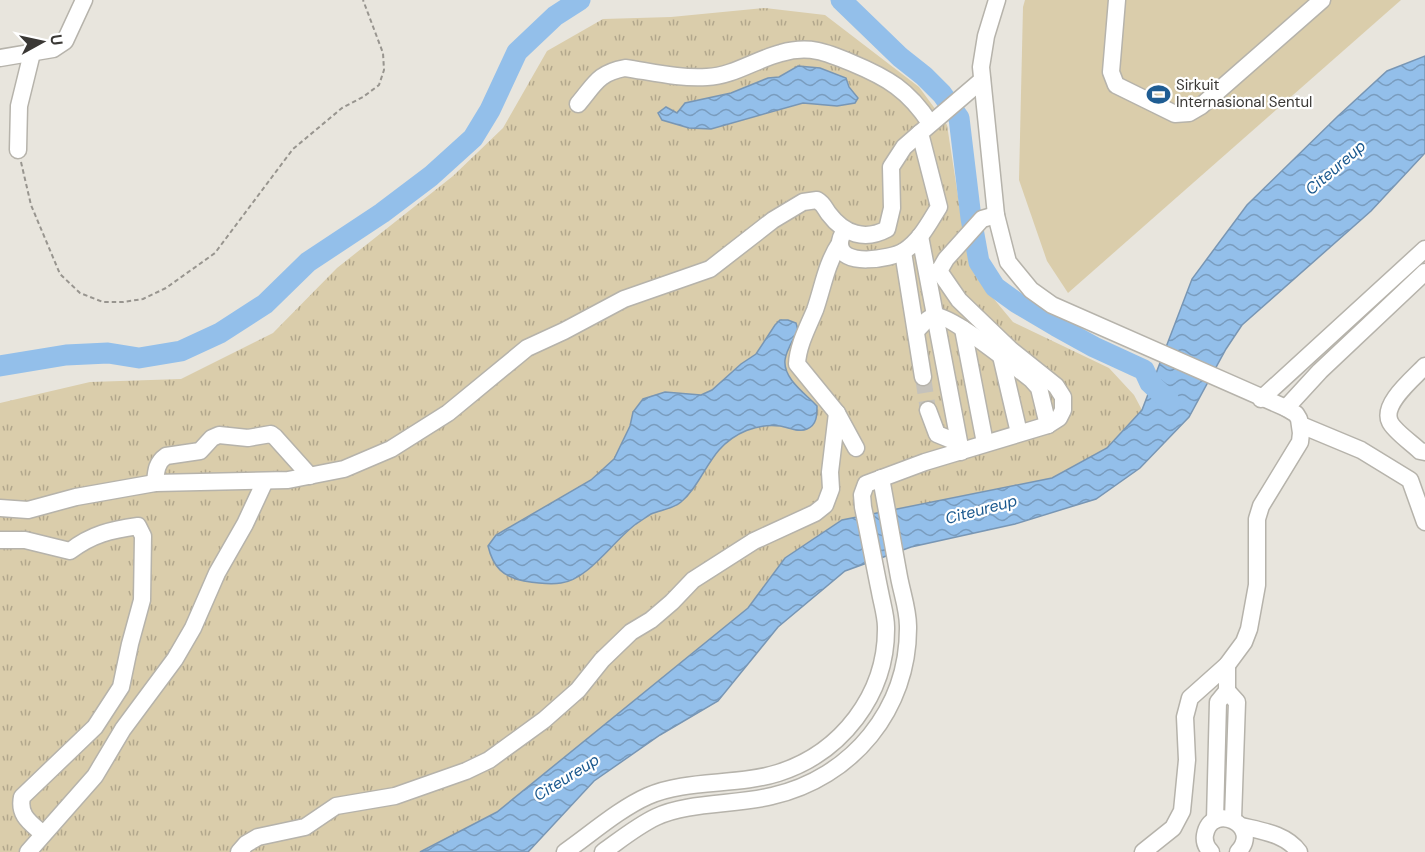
<svg xmlns="http://www.w3.org/2000/svg" width="1425" height="852" viewBox="0 0 1425 852" font-family="'DM Sans',sans-serif">
  <defs>
    <pattern id="grass-tufts" width="24" height="20" patternUnits="userSpaceOnUse" patternTransform="scale(1.5)"><rect width="24" height="20" fill="#dacdab"/><path d="M3 7l-1-3M5 7V3M7 7l1-3M15 17l-1-3M17 17v-4M19 17l1-3" fill="none" stroke="#b2a78c"/></pattern>
    <pattern id="water-waves" width="16" height="10" patternUnits="userSpaceOnUse" patternTransform="scale(1.5)"><rect width="16" height="10" fill="#93bfea"/><path d="M0 5q4-4 8 0t8 0" fill="none" stroke="#799cbe"/></pattern>
  </defs>
  <rect width="100%" height="100%" fill="#e8e5dd"/>
  <!-- grass -->
  <path fill="url(#grass-tufts)" d="M765,8L825,15L919,87L947,125L966,248L979,281L1013,322L1109,368L1134,395L1142,410L1107,448L1052,478L842,520L785,558L748,608L497,812L420,852H0V403L90,382L181,379L273,333L337,268L453,176L503,128L547,51L603,19L671,17Z"/>
  <!-- pitch -->
  <path fill="#dacdab" d="M1025,0H1401L1068,293L1047,261L1019,180L1023,7Z"/>
  <!-- water -->
  <g fill="url(#water-waves)" stroke="#7896b4" stroke-width="1.5">
    <path d="M1425,56V153L1371,211L1242,325L1226,349L1189,417L1140,468L1096,499L1015,524L911,547L845,571L778,627L718,701L660,735L594,781L528,852H420L497,812L748,608L785,558L842,520L1052,478L1107,448L1142,410L1192,279L1247,205L1338,116L1387,71Z"/>
    <path d="M798,66L820,68L846,78L849,87L858,98L855,103L837,106L803,103L711,129L689,128L662,120L658,113L666,107L677,113L685,103L731,93L768,78L779,77Z"/>
    <path d="M780,320H788L796,323L798,330C794,339 786,350 785,360C783,379 806,394 817,406C817,415 817,425 807,429C799,433 788,427 780,426C757,423 734,433 719,450C705,466 697,489 681,502C673,509 660,510 651,514C646,517 641,521 636,524C614,540 588,580 561,583C550,585 536,583 524,581C503,577 493,567 488,546L496,535L591,480L614,459L630,426L633,412L643,399L665,392L701,395L712,390L741,364L756,354L775,325Z"/>
  </g>
  <g fill="none" stroke-linecap="round" stroke-linejoin="round">
    <!-- river -->
    <g stroke="#93bfea" stroke-width="21">
      <path d="M841,0L900,57L924,76L942,94L959,118L971,218L979,262L995,287L1017,303L1056,326L1094,347L1144,370L1150,383L1170,402"/>
      <path d="M0,366L66,355L108,353L139,358L181,351L220,333L265,304L308,262L382,213L431,176L473,138L490,110L517,52L555,16L580,0"/>
    </g>
    <!-- minor-tunnel -->
    <path stroke="#c5c2bb" stroke-width="16" stroke-dasharray="16 8" stroke-linecap="butt" d="M923,377L928,410"/>
    <defs>
      <g id="minor">
        <path d="M997,0L986,36L981,67L996,215L1008,262L1031,290L1052,305L1286,408L1296,414L1299,419L1301,433L1300,442L1261,506L1257,519V585L1249,629L1244,642L1227,665L1190,698L1185,717L1187,760L1182,811L1173,828L1143,852"/>
        <path d="M1117,0L1111,72L1116,85L1175,114L1189,113L1201,106L1322,0"/>
        <path d="M0,58L53,49L65,41L84,0"/>
        <path d="M578,104C595,84 598,73 625,68C652,72 681,79 707,77C733,76 757,59 781,53C809,45 826,52 852,63C888,78 908,90 930,123"/>
        <path d="M18,150L19,106L32,53"/>
        <path d="M845,230C843,233 840,239 840,243C839,268 891,259 904,251C920,241 929,223 939,207L920,133L982,80"/>
        <path d="M920,236L961,452"/>
        <path d="M840,243C826,264 823,287 815,310C808,327 798,345 797,364L837,413L856,448"/>
        <path d="M903,252L923,377"/>
        <path d="M929,273L939,271L946,259L982,219L996,215"/>
        <path d="M963,329L985,443"/>
        <path d="M916,331C921,326 927,318 934,316C949,313 1015,367 1031,379L1039,388L1048,425"/>
        <path d="M1001,356L1019,433"/>
        <path d="M1425,366C1414,378 1381,404 1390,422C1394,431 1413,444 1420,451L1425,452"/>
        <path d="M1261,399L1425,249"/>
        <path d="M1286,408L1320,371L1425,272"/>
        <path d="M928,410L937,434L959,443"/>
        <path d="M1301,425L1361,450L1410,480L1425,522"/>
        <path d="M155,483C156,472 156,463 166,456L200,451L212,438L219,435L248,438L271,434L275,437L310,476"/>
        <path d="M0,508L28,510L76,497L155,483L288,480L344,469L391,449L448,413L527,348L564,331L624,299L710,269L773,220L803,202L817,200C824,204 825,209 829,214C844,234 865,241 887,229L892,208L891,167L904,147L920,133"/>
        <path d="M0,540H25L70,551C92,534 111,530 138,526L143,536L142,600L130,644L121,687L95,727L22,797C18,816 31,823 43,834"/>
        <path d="M1227,691L1237,702L1233,819"/>
        <path d="M1215,820L1218,702L1227,691V665"/>
        <path d="M1241,826C1262,831 1286,834 1299,852"/>
        <path d="M28,852L95,776L123,729L175,659L193,628L217,573L245,524L265,481"/>
        <path d="M239,852L246,844L258,837L305,827L336,806L395,796L466,771L489,760L544,720L578,690L602,660L631,632L651,620L672,602L693,580L754,541L815,513L825,505L831,489L830,472L837,413"/>
        <path d="M565,852C592,833 619,809 648,796C686,779 737,786 778,773C841,753 887,695 886,627C886,616 882,603 880,592C874,563 869,535 863,507L862,495L866,484L925,462L1048,425L1059,418L1063,410V397L1056,386L1011,350L959,300L939,271"/>
        <path d="M603,852C620,840 637,826 656,817C687,802 737,805 772,796C852,778 909,709 908,626C908,610 902,593 899,577C893,544 887,511 881,478"/>
        <path d="M1211,852C1206,847 1204,841 1205,835C1211,801 1263,825 1238,852"/>
      </g>
    </defs>
    <!-- minor casing -->
    <use href="#minor" stroke="#b6b3ab" stroke-width="19"/>
    <!-- path -->
    <path stroke="#98958f" stroke-width="2" stroke-dasharray="4.5 3" stroke-linecap="butt" d="M21,162L31,205L60,274L80,293L103,302H123L143,299L166,288L215,253L293,149L342,108L363,97L379,85L384,70L383,53L363,0"/>
    <!-- minor -->
    <use href="#minor" stroke="#fff" stroke-width="16"/>
  </g>
  <!-- icons -->
  <defs>
    <symbol id="stadium-bare" viewBox="-9 -9 18 18"><path d="M0-5a6.5 5 0 1 0 0 10a6.5 5 0 1 0 0-10ZM-3.5-1.8h7v3.6h-7Z" fill="#1f5d93" stroke="#fff" stroke-width="2.5" paint-order="stroke"/></symbol>
  </defs>
  <g fill-rule="evenodd">
    <use href="#stadium-bare" x="1142" y="78" width="33" height="33"/>
  </g>
  <g text-anchor="middle" stroke-width="4.5" stroke-linejoin="round" paint-order="stroke">
    <!-- poi labels -->
    <g font-size="15" fill="#3a3835" stroke="#fff" text-anchor="start">
      <text x="1176" y="90">Sirkuit<tspan x="1176" dy="17">Internasional Sentul</tspan></text>
    </g>
    <!-- water labels -->
    <g font-size="16" font-style="italic" fill="#1a588e" stroke="#fff">
      <text transform="translate(1335 167) rotate(-41)" y="6">Citeureup</text>
      <text transform="translate(981 509) rotate(-15)" y="6">Citeureup</text>
      <text transform="translate(566 777) rotate(-32)" y="6">Citeureup</text>
    </g>
  </g>
  <!-- north arrow -->
  <g transform="translate(42 42) rotate(82)" stroke="#ffffff" stroke-width="4.5" paint-order="stroke">
  <path d="M0-4.5L10 22L0 15L-10 22Z" fill="#3a3835"/>
  <text y="-9" font-size="16" font-weight="bold" text-anchor="middle" fill="#3a3835">U</text>
  </g>
</svg>
